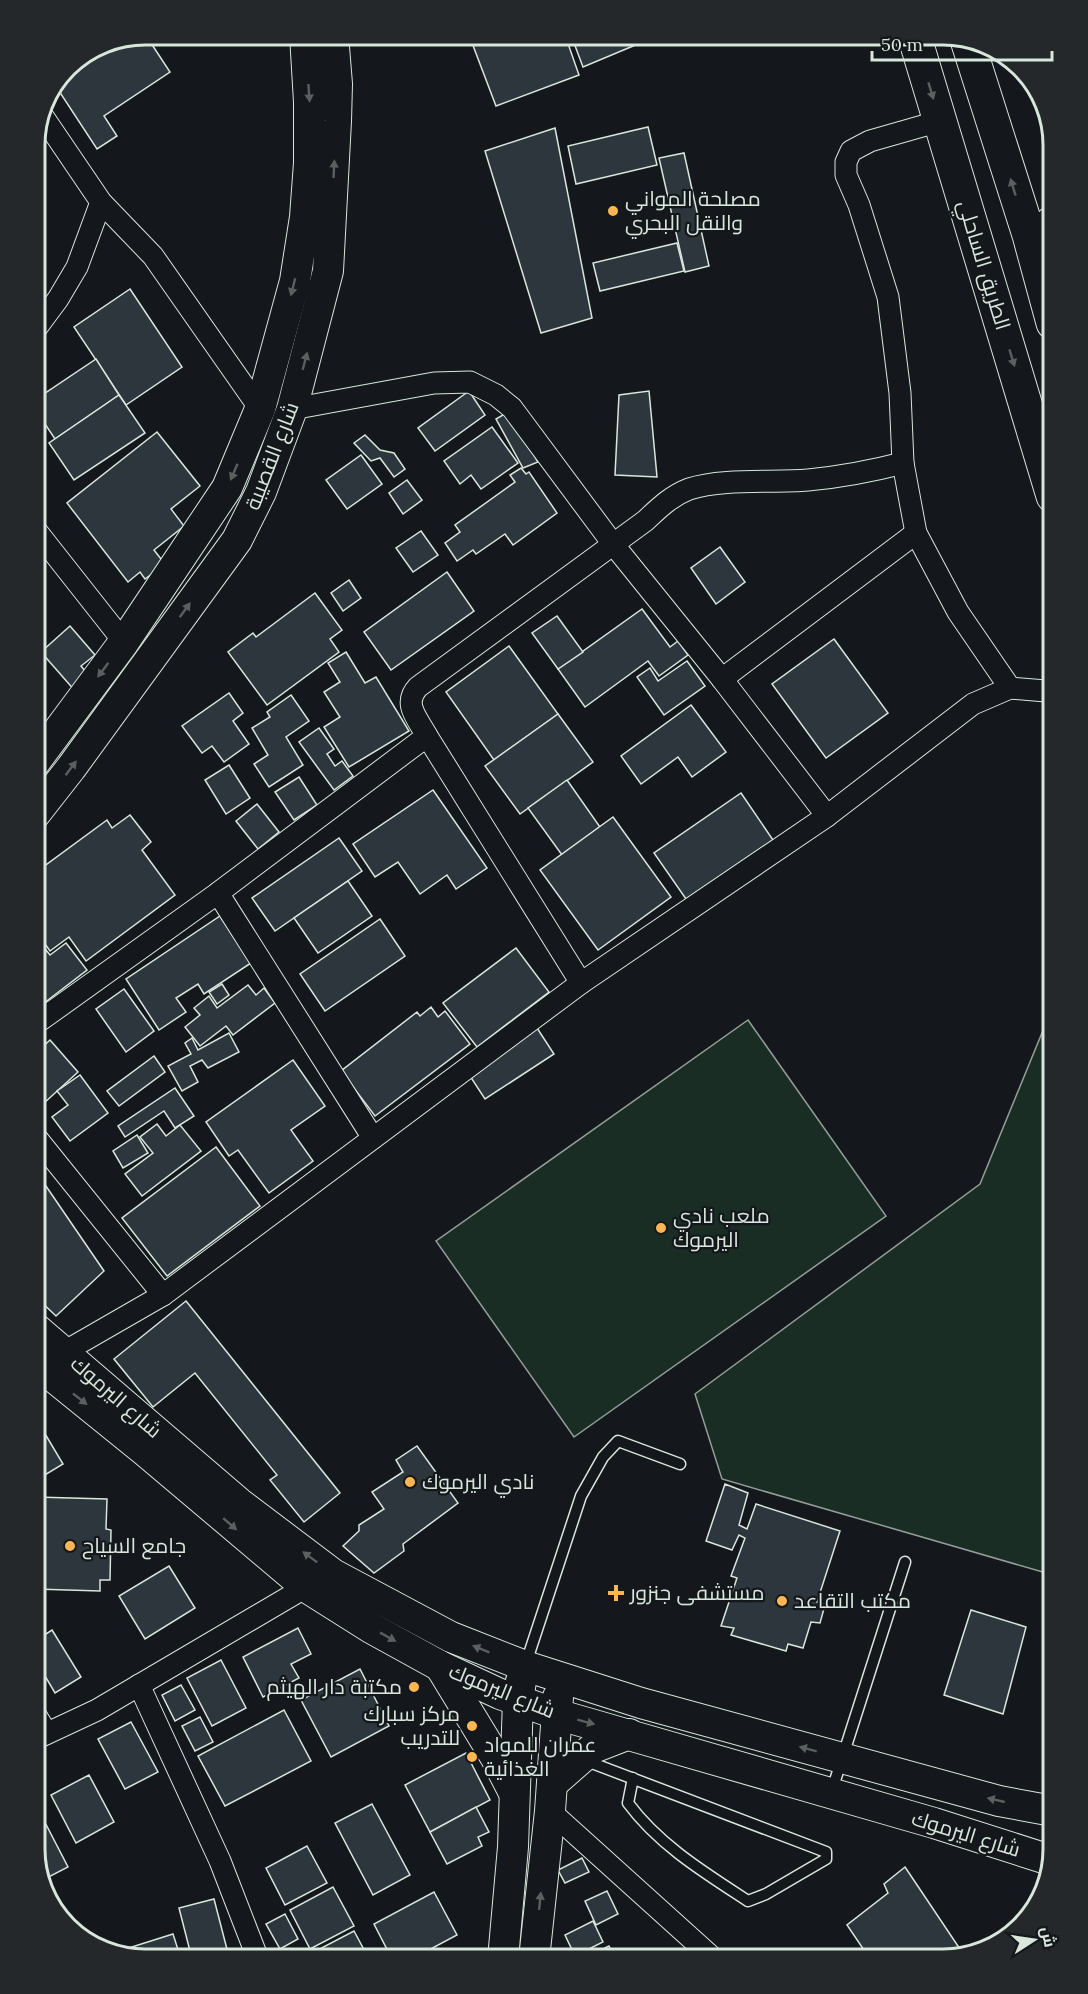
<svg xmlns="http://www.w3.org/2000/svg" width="1088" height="1994" viewBox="0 0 1088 1994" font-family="Lora,Cairo,serif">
  <rect width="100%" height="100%" fill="#14181c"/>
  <!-- green -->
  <g fill="#1a2d24" stroke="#939e99" stroke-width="1.5">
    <path d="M1053,1006V1575L722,1479L695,1394L980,1184Z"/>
    <path d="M748,1020L886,1216L574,1437L436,1241Z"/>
    <path d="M1053,1675V1750L1043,1735Z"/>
  </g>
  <!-- building -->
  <g fill="#2c363c" stroke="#d8e6dc" stroke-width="1.5">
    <path d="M145,34L170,72L104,116L117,136L97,149L57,88L67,67L103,43Z"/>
    <path d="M469,35H565L579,75L496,106Z"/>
    <path d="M571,35H643L645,41L583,67Z"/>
    <path d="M648,127L657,165L576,184L568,146Z"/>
    <path d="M555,128L592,318L541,333L485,151Z"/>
    <path d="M684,153L709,266L685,272L659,158Z"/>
    <path d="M677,243L684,271L600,291L593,263Z"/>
    <path d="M130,289L182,367L126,405L74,327Z"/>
    <path d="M96,359L119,395L55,439L35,409V400Z"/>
    <path d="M469,391L485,415L435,451L418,428Z"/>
    <path d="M649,391L657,477L615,475L619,395Z"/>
    <path d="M119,395L145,433L74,480L49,443Z"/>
    <path d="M508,412L538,462L523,468L496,419Z"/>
    <path d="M492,427L518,463L481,489L471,475L460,484L444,461Z"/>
    <path d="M157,432L200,486L171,509L184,526L154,550L165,564L145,579L140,572L128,582L67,503Z"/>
    <path d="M365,435L380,450L394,453L405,469L394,477L380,458L371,461L354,443Z"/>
    <path d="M361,455L382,484L347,509L326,480Z"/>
    <path d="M521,468L526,474L529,472L557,513L513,545L505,534L476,554L473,550L457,561L445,543L460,532L455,525L515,482L510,475Z"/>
    <path d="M407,480L422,500L403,514L389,493Z"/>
    <path d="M421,531L438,555L413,572L396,548Z"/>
    <path d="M720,547L745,582L716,604L691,568Z"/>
    <path d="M447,572L474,611L391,670L364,632Z"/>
    <path d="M349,580L361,598L343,611L331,593Z"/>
    <path d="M315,593L342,630L330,639L339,652L267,705L228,652L253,633L256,637Z"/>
    <path d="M642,609L670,647L678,641L688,655L659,676L648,661L585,707L558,669Z"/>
    <path d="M557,616L583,652L558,669L532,633Z"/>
    <path d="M70,626L95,655L81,666L92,679L76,692L41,652Z"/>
    <path d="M834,639L888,713L826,758L772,684Z"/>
    <path d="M509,646L558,714L494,760L446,692Z"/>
    <path d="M346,652L365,683L376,677L409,731L349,767L324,727L340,717L324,692L340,682L328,663Z"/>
    <path d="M687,661L705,686L664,715L637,677L650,668L658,681Z"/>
    <path d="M229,693L243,713L233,721L249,744L224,762L212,746L202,753L182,726Z"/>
    <path d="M291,695L309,721L286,737L303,765L269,787L254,764L268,755L252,728L270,717L267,712Z"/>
    <path d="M691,705L726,752L692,777L678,757L641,784L621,756Z"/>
    <path d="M558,714L593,762L520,814L485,766Z"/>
    <path d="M319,728L334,749L327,754L335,766L342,761L353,776L334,790L299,742Z"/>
    <path d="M229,765L250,798L226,814L205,780Z"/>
    <path d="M299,777L317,805L294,820L275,792Z"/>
    <path d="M567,780L600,827L562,855L528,808Z"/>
    <path d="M433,790L487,868L456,889L447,875L420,894L398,862L375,877L353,844Z"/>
    <path d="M741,793L773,840L686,899L654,853Z"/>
    <path d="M257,804L279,832L258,849L236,821Z"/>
    <path d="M130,815L151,842L142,850L175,895L86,961L69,937L50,951L35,930V926L39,923L35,917V873L107,820L112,828Z"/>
    <path d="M613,817L671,897L598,950L540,870Z"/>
    <path d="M339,838L362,871L275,931L252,898Z"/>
    <path d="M348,881L372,916L318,953L294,918Z"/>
    <path d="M220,916L251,963L204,994L198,984L176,998L186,1012L159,1030L126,979Z"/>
    <path d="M380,919L405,956L325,1011L300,974Z"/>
    <path d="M66,943L87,970L35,1010V951L42,945L50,955Z"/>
    <path d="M516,948L549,992L477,1047L443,1003Z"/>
    <path d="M222,984L229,995L217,1004L209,992Z"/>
    <path d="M248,985L256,995L264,988L275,1003L233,1035L226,1026L200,1046L185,1027L200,1015L194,1008L209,996L217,1008Z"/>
    <path d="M124,989L154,1031L126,1052L96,1009Z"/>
    <path d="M431,1007L438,1017L445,1011L470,1044L375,1116L341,1071L417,1012L420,1016Z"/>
    <path d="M537,1028L554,1054L485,1099L468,1073Z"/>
    <path d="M229,1033L239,1052L208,1068L202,1060L190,1066L198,1082L182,1091L168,1066L191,1054L185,1043L192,1038L198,1050Z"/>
    <path d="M50,1040L78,1072L43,1104L35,1095V1054Z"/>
    <path d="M154,1056L165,1072L119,1106L107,1091Z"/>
    <path d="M293,1060L325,1106L291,1130L313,1161L269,1193L238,1150L229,1156L206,1122Z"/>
    <path d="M80,1075L108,1113L70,1141L52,1117L68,1105L57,1091Z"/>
    <path d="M175,1088L194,1116L175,1128L164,1111L125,1137L118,1126Z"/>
    <path d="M157,1124L166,1136L180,1125L201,1151L142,1196L125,1174L153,1153L140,1137Z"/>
    <path d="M137,1135L148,1153L123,1168L113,1151Z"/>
    <path d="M216,1147L260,1206L167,1276L122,1218Z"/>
    <path d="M35,1170L104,1271L56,1316L35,1296Z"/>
    <path d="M186,1301L340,1493L304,1522L270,1480L277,1475L195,1373L153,1407L114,1359Z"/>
    <path d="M35,1417L63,1464L35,1481Z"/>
    <path d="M417,1446L458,1503L403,1544L404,1551L374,1573L343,1546L359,1531V1525L384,1509L372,1492L403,1472L396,1460Z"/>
    <path d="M725,1484L748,1493L739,1525L747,1529L756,1504L840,1531L817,1602L825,1605L820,1623L811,1622L803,1648L788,1644L786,1651L731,1635L734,1628L721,1626L737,1578L731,1576L745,1538L739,1535L732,1550L706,1541Z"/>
    <path d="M35,1497L107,1499L106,1529L111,1530L110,1580H100V1591L35,1589Z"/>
    <path d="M169,1566L195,1608L145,1639L119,1596Z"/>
    <path d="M971,1610L1026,1627L1003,1714L944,1695Z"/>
    <path d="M298,1628L311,1654L291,1664L299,1678L263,1697L243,1657Z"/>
    <path d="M52,1630L81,1677L55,1693L35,1659V1641Z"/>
    <path d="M221,1660L246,1708L212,1726L187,1678Z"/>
    <path d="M360,1669L389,1726L331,1757L301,1700Z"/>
    <path d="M181,1685L195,1710L175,1721L162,1695Z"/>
    <path d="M284,1710L311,1761L225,1806L198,1756Z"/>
    <path d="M200,1717L213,1742L195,1751L182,1726Z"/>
    <path d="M131,1722L158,1772L125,1789L98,1739Z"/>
    <path d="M466,1753L490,1800L430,1832L405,1785Z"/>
    <path d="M89,1775L114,1822L76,1843L51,1795Z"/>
    <path d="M372,1804L410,1875L373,1895L335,1823Z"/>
    <path d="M476,1807L489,1832L478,1837L482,1846L447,1864L430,1832Z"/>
    <path d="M38,1809L68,1867L41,1881L34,1849L35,1811Z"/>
    <path d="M307,1846L327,1883L285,1905L266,1868Z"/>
    <path d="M582,1858L589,1872L565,1883L558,1870Z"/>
    <path d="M905,1867L964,1955L943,1960L870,1959L847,1925L888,1893L884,1884Z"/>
    <path d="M333,1887L354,1926L310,1949L290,1910Z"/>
    <path d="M607,1891L618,1914L596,1925L585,1901Z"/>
    <path d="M434,1892L457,1935L412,1959H392L374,1924Z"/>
    <path d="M214,1899L229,1957L221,1959H192L179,1908Z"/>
    <path d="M285,1914L298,1939L280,1949L266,1924Z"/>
    <path d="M593,1921L603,1942L575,1956L565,1935Z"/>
    <path d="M354,1931L369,1959H313L310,1954Z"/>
    <path d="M173,1934L181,1959H138L116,1952Z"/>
    <path d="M609,1946L616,1959H582Z"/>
  </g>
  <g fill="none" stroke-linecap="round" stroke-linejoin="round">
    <defs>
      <g id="lane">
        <path d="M526,1663L581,1496L603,1457L618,1441L680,1464"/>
        <path d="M584,1760L826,1852V1859L766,1894L748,1901C705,1873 659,1845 628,1803L633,1778"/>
        <path d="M832,1790L905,1562"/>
      </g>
      <g id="street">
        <path d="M44,118L101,202L153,256L260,409"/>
        <path d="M940,121L870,141L851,151L846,162V175L859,205L888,297L900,393L903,463L916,533L958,612L1010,688"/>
        <path d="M1029,235L1053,214"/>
        <path d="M35,330L58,299L77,267L101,202"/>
        <path d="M292,409L434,383L470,382L496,395L512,408L613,544L722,679L827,816"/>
        <path d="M35,529L124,642"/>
        <path d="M722,679L916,533"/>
        <path d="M218,893L373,1138"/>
        <path d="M581,983L427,736C418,719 402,704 418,687L645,521C659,508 671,496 689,489C723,478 772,483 808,480C840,477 872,471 903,463"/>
        <path d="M35,1024L218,893L427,736"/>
        <path d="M35,1136L163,1295"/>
        <path d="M64,1352L163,1295L581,983L827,816L973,704L1010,688L1046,691L1053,693"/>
        <path d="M139,1685L220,1861L258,1959"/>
        <path d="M35,1714L46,1732"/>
        <path d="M35,1739L97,1710L306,1587"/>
        <path d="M550,1811L714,1959"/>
      </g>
      <g id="secondary">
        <path d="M35,762L124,642L227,488L260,409L295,281L305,217L309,163V102L305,35"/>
        <path d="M35,814L71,768L237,540L261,492L292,409L328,271L336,121L337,84L333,35"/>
        <path d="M35,1328L239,1503L333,1574L451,1637L525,1666L641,1703L999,1801L1053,1811"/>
        <path d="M35,1362L145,1451L306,1587L371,1628L440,1666L500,1694L556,1714L934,1823L1050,1860"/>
        <path d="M440,1666L496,1758L514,1793"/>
        <path d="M552,1784L593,1748L629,1734"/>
        <path d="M503,1959L513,1847L518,1700L521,1681"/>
        <path d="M534,1959L550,1811L558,1697"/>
      </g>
      <g id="highway">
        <path d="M914,35L1053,496"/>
        <path d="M967,40L1029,235L1053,323"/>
      </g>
    </defs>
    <!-- lane casing -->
    <use href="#lane" stroke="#d8e6dc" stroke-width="13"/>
    <!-- street casing -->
    <use href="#street" stroke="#d8e6dc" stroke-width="23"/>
    <!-- secondary casing -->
    <use href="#secondary" stroke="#d8e6dc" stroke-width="32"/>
    <!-- highway casing -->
    <use href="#highway" stroke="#d8e6dc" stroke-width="35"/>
    <!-- lane -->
    <use href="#lane" stroke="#14181c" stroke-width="10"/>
    <!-- street -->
    <use href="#street" stroke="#14181c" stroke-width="21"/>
    <!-- secondary -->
    <use href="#secondary" stroke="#14181c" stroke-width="30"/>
    <!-- highway -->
    <use href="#highway" stroke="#14181c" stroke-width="33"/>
  </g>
  <!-- one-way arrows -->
  <defs><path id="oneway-solid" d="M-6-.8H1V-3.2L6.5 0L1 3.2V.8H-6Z" transform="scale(1.5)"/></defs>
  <g fill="#59605f">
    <use href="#oneway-solid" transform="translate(931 91) rotate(73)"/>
    <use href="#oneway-solid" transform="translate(309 93) rotate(86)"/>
    <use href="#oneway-solid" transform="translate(334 169) rotate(-87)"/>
    <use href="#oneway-solid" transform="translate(1013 187) rotate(-107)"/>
    <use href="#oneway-solid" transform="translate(293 287) rotate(104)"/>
    <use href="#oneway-solid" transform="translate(1012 358) rotate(73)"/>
    <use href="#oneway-solid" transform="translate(305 361) rotate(-75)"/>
    <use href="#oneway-solid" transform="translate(234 472) rotate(113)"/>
    <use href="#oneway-solid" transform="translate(185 610) rotate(-54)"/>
    <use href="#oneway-solid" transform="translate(103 670) rotate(127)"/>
    <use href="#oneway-solid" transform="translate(71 768) rotate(-53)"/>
    <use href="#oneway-solid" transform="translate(80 1399) rotate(38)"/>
    <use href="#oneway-solid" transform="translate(230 1524) rotate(41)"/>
    <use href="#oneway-solid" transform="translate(310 1557) rotate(-143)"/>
    <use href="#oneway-solid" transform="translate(388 1637) rotate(29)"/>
    <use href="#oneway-solid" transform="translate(481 1649) rotate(-158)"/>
    <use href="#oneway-solid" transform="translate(586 1722) rotate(15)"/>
    <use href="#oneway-solid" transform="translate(808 1749) rotate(-165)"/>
    <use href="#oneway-solid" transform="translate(996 1800) rotate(-167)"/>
    <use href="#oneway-solid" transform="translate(540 1901) rotate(-84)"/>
  </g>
  <!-- markers -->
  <g fill="#ffb74d" stroke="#14181c" stroke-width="2">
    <circle cx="613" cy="211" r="6"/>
    <circle cx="661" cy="1228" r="6"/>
    <circle cx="410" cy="1482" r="6"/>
    <circle cx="70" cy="1546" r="6"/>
    <path d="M613 1584h6v6h6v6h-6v6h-6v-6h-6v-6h6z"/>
    <circle cx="782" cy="1601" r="6"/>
    <circle cx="414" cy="1687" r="6"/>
    <circle cx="472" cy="1726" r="6"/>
    <circle cx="472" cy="1757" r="6"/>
  </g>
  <g text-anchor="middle" stroke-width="4.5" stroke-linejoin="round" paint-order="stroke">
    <!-- poi labels -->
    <g font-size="21" fill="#d8e6dc" stroke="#14181c" text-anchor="start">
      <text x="625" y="206">مصلحة المواني<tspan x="625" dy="24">والنقل البحري</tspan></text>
      <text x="673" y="1223">ملعب نادي<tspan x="673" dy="24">اليرموك</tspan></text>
      <text x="422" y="1489">نادي اليرموك</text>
      <text x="82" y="1553">جامع السياح</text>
      <text x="630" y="1600">مستشفى جنزور</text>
      <text x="794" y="1608">مكتب التقاعد</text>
      <text x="402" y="1694" text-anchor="end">مكتبة دار الهيثم</text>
      <text x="460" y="1721" text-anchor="end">مركز سبارك<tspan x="460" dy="24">للتدريب</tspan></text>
      <text x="484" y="1752">عمران للمواد<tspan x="484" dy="24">الغذائية</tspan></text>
    </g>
    <!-- street labels -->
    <g font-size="21" fill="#d8e6dc" stroke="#14181c">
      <text transform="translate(984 265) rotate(73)" y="7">الطريق الساحلي</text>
      <text transform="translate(272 456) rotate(-69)" y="7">شارع القصيبة</text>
      <text transform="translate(116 1397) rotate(41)" y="7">شارع اليرموك</text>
      <text transform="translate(502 1691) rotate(22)" y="7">شارع اليرموك</text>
      <text transform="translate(966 1834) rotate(17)" y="7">شارع اليرموك</text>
    </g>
  </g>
  <!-- crop -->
  <path d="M0 0H1088V1994H0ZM145 45H943A100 100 0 0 1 1043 145V1849A100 100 0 0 1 943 1949H145A100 100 0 0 1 45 1849V145A100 100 0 0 1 145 45Z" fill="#24282b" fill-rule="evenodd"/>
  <path fill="none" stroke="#d8e6dc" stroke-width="3" d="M145 45H943A100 100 0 0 1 1043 145V1849A100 100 0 0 1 943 1949H145A100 100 0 0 1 45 1849V145A100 100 0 0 1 145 45Z"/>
  <!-- north arrow -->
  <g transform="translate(1034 1940) rotate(78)" stroke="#14181c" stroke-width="4.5" paint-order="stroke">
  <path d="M0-4.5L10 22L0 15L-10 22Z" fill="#d8e6dc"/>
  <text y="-9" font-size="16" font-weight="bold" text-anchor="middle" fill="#d8e6dc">ش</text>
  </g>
  <!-- scale -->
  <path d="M872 51v9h180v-9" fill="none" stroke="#d8e6dc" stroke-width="3"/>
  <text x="881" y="51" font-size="18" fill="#d8e6dc" stroke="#14181c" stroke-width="4.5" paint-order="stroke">50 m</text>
</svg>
